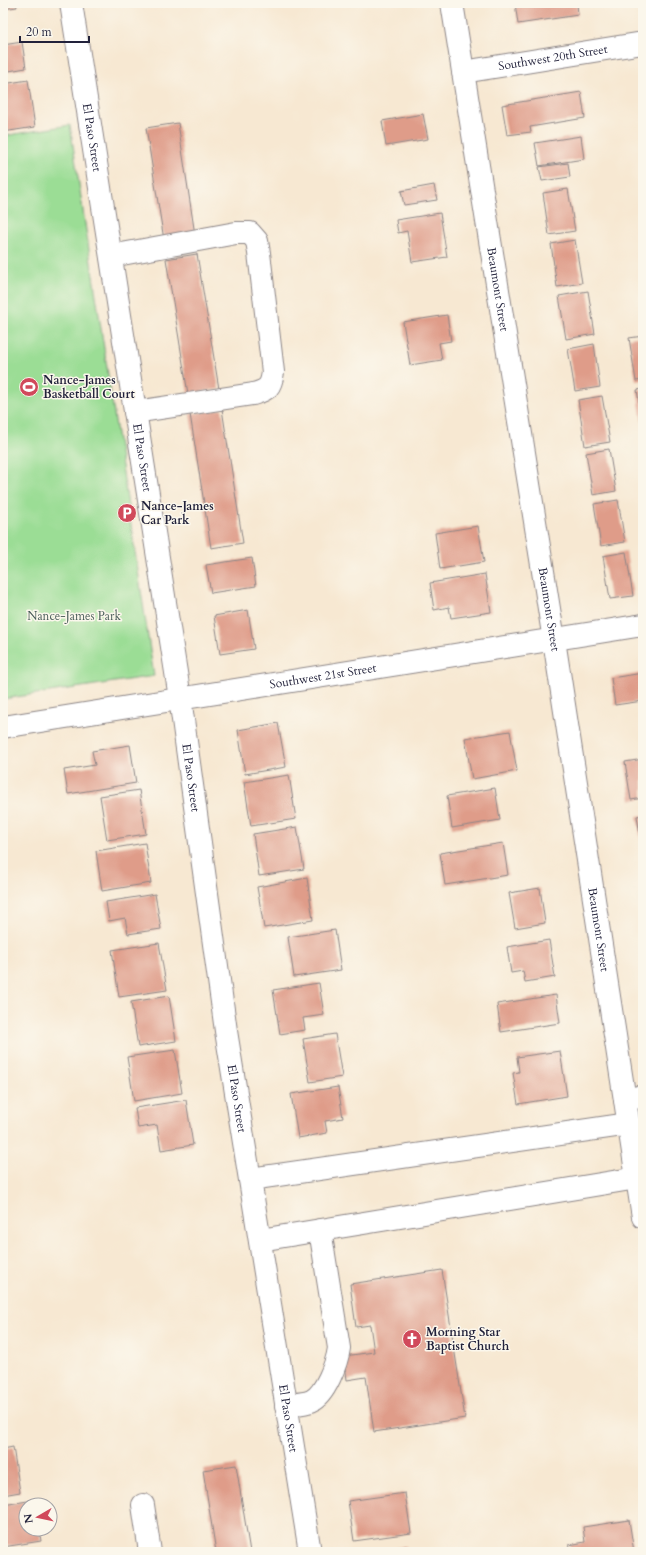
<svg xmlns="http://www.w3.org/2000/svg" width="646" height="1555" viewBox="0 0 646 1555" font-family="Cardo,serif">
  <rect width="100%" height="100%" fill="#fbf7ec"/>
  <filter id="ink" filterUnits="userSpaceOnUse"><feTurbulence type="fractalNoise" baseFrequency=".025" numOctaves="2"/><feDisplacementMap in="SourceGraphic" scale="8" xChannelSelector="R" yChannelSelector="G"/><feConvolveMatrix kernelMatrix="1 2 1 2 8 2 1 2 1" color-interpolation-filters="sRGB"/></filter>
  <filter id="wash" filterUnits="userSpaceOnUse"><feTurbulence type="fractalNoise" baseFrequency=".012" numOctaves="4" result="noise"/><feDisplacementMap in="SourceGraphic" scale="16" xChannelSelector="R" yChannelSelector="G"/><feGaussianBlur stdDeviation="0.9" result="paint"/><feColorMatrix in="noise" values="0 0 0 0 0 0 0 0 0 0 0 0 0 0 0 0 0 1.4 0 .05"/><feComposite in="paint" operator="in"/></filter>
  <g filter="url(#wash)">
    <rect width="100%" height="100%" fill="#f7e8d2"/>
    <!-- green -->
    <path fill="#9bdd95" stroke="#5e8068" d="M70,125L154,676L3,699V136Z"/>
    <g id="blocks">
      <!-- building -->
      <g fill="#df9c89">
        <path d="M3,3H16L17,7L3,9Z"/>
        <path d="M515,3H577L578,15L518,24Z"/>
        <path d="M22,42L26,68L3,72V45Z"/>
        <path d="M28,80L35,127L3,132V84Z"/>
        <path d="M581,92L585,118L530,127L531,132L507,135L502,105Z"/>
        <path d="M423,114L428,139L386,146L382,121Z"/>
        <path d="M178,123L195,235L164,240L146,128Z"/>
        <path d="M581,136L584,159L539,166L535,143Z"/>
        <path d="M568,163L570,177L542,181L539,167Z"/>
        <path d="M434,185L437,200L404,205L401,191Z"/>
        <path d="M568,189L575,231L549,235L543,193Z"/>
        <path d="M440,213L447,257L412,262L407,231L398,233L396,220Z"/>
        <path d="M575,240L582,283L557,287L551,244Z"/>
        <path d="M197,254L219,389L188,394L166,259Z"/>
        <path d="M588,291L595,334L566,339L559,296Z"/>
        <path d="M447,315L451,341L439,343L442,360L410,365L403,322Z"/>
        <path d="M643,336V380L636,381L629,338Z"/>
        <path d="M594,344L600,387L575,391L568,349Z"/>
        <path d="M643,389V422H642L637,390Z"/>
        <path d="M602,396L610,442L585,446L578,400Z"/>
        <path d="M222,409L243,543L211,548L190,414Z"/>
        <path d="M609,449L616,491L593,495L586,453Z"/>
        <path d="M618,500L625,542L601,546L594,504Z"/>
        <path d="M478,526L484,562L440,569L435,533Z"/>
        <path d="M626,552L633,596L610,599L603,556Z"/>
        <path d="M252,558L256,586L211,593L206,565Z"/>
        <path d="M485,574L491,612L451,618L449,607L434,610L430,583Z"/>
        <path d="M248,610L254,649L220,654L214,616Z"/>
        <path d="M643,673V701L615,705L611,678Z"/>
        <path d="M278,723L286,767L245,774L238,730Z"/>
        <path d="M510,731L517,771L472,779L465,738Z"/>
        <path d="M130,745L136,783L68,794L64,770L95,765L92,751Z"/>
        <path d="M643,759V798L631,800L625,762Z"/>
        <path d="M289,775L296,819L251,826L244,782Z"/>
        <path d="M495,788L500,820L452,828L447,796Z"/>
        <path d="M139,790L146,834L107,840L100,796Z"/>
        <path d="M643,815V848H642L637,816Z"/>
        <path d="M297,827L304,869L259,876L253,834Z"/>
        <path d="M145,843L151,883L102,891L96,851Z"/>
        <path d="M503,843L508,875L445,885L440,853Z"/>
        <path d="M307,878L313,920L264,928L257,887Z"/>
        <path d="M540,888L545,923L515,928L509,893Z"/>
        <path d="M155,894L161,929L128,934L125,918L109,921L106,902Z"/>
        <path d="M335,930L341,970L294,977L288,937Z"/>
        <path d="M549,940L555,977L525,982L523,971L511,973L507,947Z"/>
        <path d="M159,943L167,990L119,997L112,950Z"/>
        <path d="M319,983L324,1015L303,1018L305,1030L280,1034L273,990Z"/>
        <path d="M556,995L560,1023L501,1032L497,1004Z"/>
        <path d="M169,996L176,1041L138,1047L131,1002Z"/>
        <path d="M335,1034L342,1077L310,1082L303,1039Z"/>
        <path d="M175,1050L182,1093L134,1101L127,1057Z"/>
        <path d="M560,1051L567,1096L518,1104L513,1073L519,1072L517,1057Z"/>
        <path d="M338,1087L343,1118L325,1121L327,1133L298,1138L291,1094Z"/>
        <path d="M186,1100L193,1145L161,1150L157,1125L138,1128L135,1108Z"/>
        <path d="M442,1270L465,1418L374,1432L366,1377L347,1380L344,1356L374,1352L370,1325L356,1327L350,1284Z"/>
        <path d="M13,1447L20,1492L3,1495V1449Z"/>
        <path d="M236,1465L250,1552H216L203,1470Z"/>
        <path d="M405,1493L411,1533L354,1541L348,1501Z"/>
        <path d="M34,1500L35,1505H26V1529H39L41,1541L3,1547V1505Z"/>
        <path d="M629,1520L634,1552H570L569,1545L585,1542L583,1527Z"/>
        <path d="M406,1546L407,1552H377V1551Z"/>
      </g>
    </g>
  </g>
  <g filter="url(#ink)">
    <use href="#blocks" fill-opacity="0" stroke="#8c8586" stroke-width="1"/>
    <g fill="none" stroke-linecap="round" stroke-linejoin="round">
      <defs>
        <g id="minor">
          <path id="s1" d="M71,3L180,698L226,1031L310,1552"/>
          <path id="s2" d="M452,3L554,640L643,1217"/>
          <path id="s3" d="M463,72L643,43"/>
          <path d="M111,256L236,233H250L257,241L259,253L273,372C271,387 268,390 253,394L135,412"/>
          <path id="s4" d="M3,727L643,625"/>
          <path d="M625,1100L643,1096"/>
          <path d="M250,1179L629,1124"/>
          <path d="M260,1240L637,1178"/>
          <path d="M286,1405C293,1404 304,1404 311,1401C325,1395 337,1363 339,1348L320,1230"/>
          <path d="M143,1505L150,1552"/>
        </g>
      </defs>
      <!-- minor casing -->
      <use href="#minor" stroke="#8c8586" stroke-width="24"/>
      <!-- minor -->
      <use href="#minor" stroke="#fff" stroke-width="22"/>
    </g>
  </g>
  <!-- icons -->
  <defs>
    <symbol id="stadium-disc" viewBox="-11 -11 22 22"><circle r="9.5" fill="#d1495b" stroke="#fbf7ec"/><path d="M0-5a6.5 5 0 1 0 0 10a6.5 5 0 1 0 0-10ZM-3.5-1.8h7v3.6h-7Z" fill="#fff"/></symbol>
    <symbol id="parking-disc" viewBox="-11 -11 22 22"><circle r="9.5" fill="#d1495b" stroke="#fbf7ec"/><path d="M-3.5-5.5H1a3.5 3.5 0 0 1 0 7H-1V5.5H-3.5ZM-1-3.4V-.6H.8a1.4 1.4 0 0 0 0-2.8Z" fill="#fff"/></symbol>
    <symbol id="church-disc" viewBox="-11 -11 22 22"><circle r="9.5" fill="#d1495b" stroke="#fbf7ec"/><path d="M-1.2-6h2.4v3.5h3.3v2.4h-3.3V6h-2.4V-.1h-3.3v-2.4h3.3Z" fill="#fff"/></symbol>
  </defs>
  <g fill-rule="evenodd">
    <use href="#stadium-disc" x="18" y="376" width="22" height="22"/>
    <use href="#parking-disc" x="116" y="502" width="22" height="22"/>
    <use href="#church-disc" x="401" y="1328" width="22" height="22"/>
  </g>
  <g text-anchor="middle" stroke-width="3" stroke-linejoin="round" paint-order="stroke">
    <!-- street labels -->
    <g font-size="12" fill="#22223b" stroke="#fbf7ec">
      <text dy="4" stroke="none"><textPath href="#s3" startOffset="91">Southwest 20th Street</textPath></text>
      <text dy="4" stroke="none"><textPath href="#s1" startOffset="136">El Paso Street</textPath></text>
      <text dy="4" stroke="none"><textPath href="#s2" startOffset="290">Beaumont Street</textPath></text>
      <text dy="4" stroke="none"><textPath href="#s1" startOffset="460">El Paso Street</textPath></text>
      <text dy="4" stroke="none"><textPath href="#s2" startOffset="614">Beaumont Street</textPath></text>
      <text dy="4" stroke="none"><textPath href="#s4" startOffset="324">Southwest 21st Street</textPath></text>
      <text dy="4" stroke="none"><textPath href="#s1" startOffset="784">El Paso Street</textPath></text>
      <text dy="4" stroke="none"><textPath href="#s2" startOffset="938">Beaumont Street</textPath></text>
      <text dy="4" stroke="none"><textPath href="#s1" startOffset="1108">El Paso Street</textPath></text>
      <text dy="4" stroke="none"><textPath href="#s1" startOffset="1432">El Paso Street</textPath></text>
    </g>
    <!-- poi labels -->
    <g font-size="12" font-weight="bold" fill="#22223b" stroke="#fbf7ec" text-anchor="start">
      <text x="43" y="384">Nance-James<tspan x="43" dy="14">Basketball Court</tspan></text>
      <text x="141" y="510">Nance-James<tspan x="141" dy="14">Car Park</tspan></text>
      <text x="426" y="1336">Morning Star<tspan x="426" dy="14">Baptist Church</tspan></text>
    </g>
    <!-- park labels -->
    <g font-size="12" fill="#465a56" stroke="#fbf7ec">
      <text x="74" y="620">Nance-James Park</text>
    </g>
  </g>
  <!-- margin -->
  <rect width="646" height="1555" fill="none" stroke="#fbf7ec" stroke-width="16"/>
  <!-- north arrow -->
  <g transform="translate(38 1517) rotate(261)"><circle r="19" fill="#fbf7ec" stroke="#a4a2a5"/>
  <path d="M0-3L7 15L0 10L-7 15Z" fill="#d1495b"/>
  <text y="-6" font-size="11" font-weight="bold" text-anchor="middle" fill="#22223b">N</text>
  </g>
  <!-- scale -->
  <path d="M20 36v6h69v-6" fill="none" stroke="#22223b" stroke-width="2"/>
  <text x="26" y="36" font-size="12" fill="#22223b" stroke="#fbf7ec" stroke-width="3" paint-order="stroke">20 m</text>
</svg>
